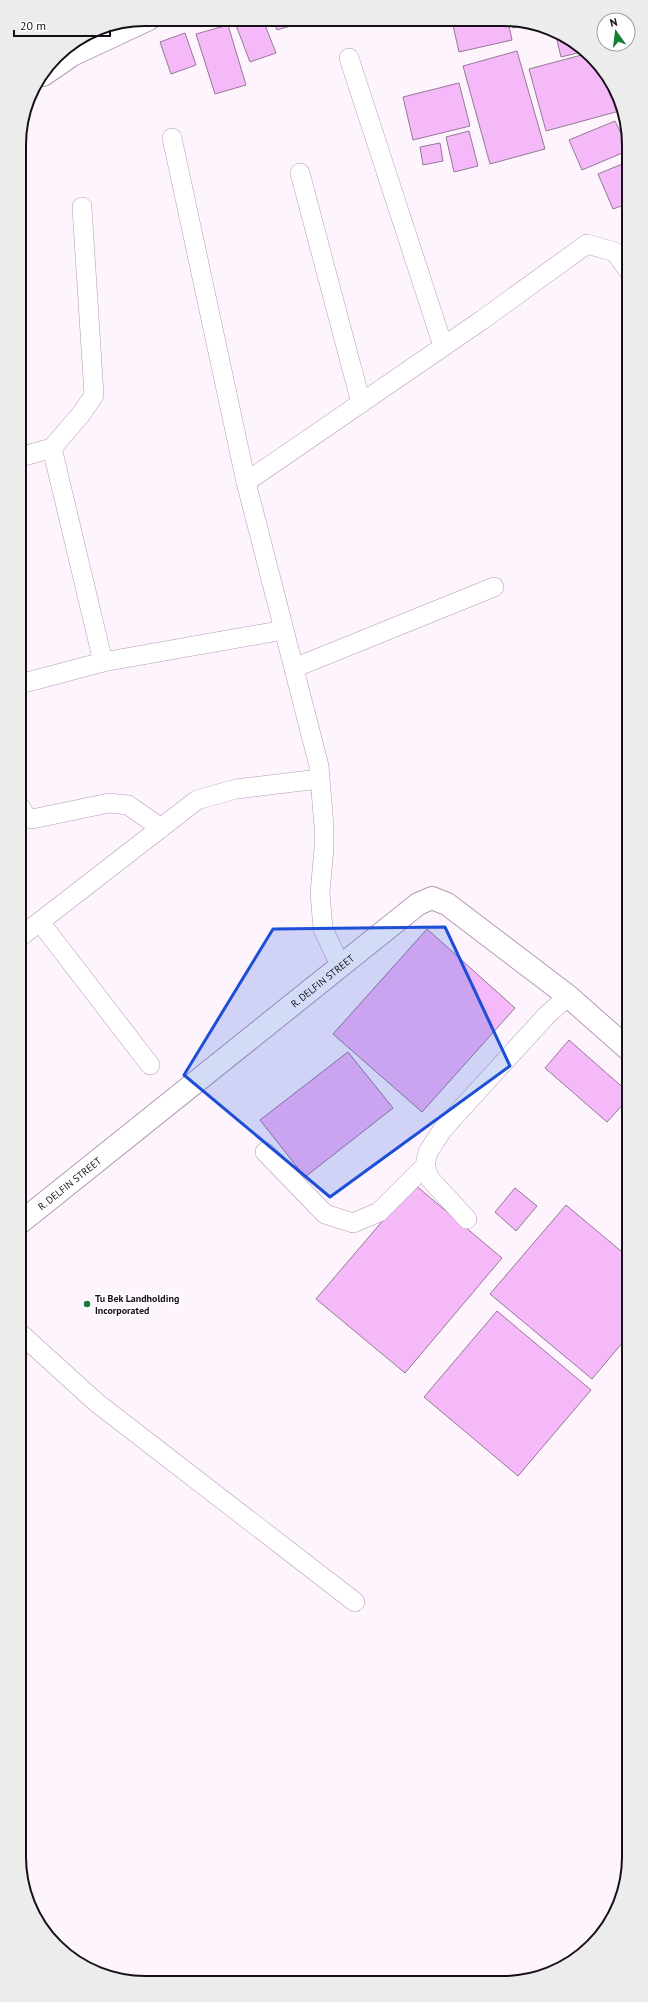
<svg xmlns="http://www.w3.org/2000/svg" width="648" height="2002" viewBox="0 0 648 2002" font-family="'PT Sans',sans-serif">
  <rect width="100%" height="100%" fill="#fef4fe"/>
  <!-- building -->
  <g fill="#f5b8f8" stroke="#927b93">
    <path d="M234,20H263L276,53L250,62Z"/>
    <path d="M273,20H310L277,30Z"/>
    <path d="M452,21H508L512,40L459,52Z"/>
    <path d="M511,21H528L531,23L513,28Z"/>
    <path d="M228,25L246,85L215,94L196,34Z"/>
    <path d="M555,32L566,36L586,51L561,57Z"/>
    <path d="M185,33L196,65L171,74L160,42Z"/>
    <path d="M517,51L545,149L490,164L463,66Z"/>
    <path d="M589,53L616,89L623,110L546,131L529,69Z"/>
    <path d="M459,83L470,126L413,140L403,97Z"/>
    <path d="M615,121L627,146V151L582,170L569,140Z"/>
    <path d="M469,131L478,166L454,172L446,137Z"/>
    <path d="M440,143L443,161L423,165L420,147Z"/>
    <path d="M627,162V204L613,209L598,174Z"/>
    <path d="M427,929L515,1008L422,1112L333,1034Z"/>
    <path d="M569,1040L628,1092V1099L607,1122L545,1068Z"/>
    <path d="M348,1052L393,1108L305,1177L260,1120Z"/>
    <path d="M414,1184L502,1258L405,1373L316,1299Z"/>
    <path d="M515,1188L537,1206L516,1231L495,1212Z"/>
    <path d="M566,1205L628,1257V1336L592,1379L490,1294Z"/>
    <path d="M497,1311L591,1390L518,1476L424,1397Z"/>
  </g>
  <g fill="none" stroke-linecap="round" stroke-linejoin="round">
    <defs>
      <g id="lane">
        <path d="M349,58L443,346"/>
        <path d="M172,138L246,482L319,766L324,827V848L320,893L323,929L341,967"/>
        <path d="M300,173L361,403"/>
        <path d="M52,448L103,662"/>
        <path d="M20,457L52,448L82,413L94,395L82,207"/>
        <path d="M246,482L482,320L587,244L615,252L627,269"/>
        <path d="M294,668L494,587"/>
        <path d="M20,684L103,662L284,630"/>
        <path d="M20,806L25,815L32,819L109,803L128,805L161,828"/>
        <path d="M40,922L150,1065"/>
        <path d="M20,937L197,800L236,789L319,779"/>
        <path d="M265,1152L325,1214L353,1223L379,1212L425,1166"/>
        <path d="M467,1219L430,1179L425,1166L428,1152L443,1129L546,1016L568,996"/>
        <path d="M21,1334L97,1403L355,1602"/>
      </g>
      <g id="street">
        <path d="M43,75L72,55L149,19"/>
        <path id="s1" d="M21,1222L418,904L432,898L447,904L568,996L628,1049"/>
      </g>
    </defs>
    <!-- lane casing -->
    <use href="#lane" stroke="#b39bb4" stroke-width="20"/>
    <!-- street casing -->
    <use href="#street" stroke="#b39bb4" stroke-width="24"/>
    <!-- lane -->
    <use href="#lane" stroke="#fff" stroke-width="19"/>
    <!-- street -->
    <use href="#street" stroke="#fff" stroke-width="22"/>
  </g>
  <!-- marked area -->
  <path fill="#1d4ed8" fill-opacity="0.2" stroke="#1d4ed8" stroke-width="3" stroke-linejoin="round" d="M445,927L510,1066L330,1197L184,1075L273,929Z"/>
  <!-- markers -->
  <circle fill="#147e32" stroke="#fff" stroke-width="1.5" cx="87" cy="1304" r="4"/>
  <g text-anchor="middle" stroke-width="3" stroke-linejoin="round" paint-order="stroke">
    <!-- street labels -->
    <g font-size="10" fill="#170f18" stroke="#fff">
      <text dy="4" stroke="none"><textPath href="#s1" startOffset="386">R. DELFIN STREET</textPath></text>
      <text dy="4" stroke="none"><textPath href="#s1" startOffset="62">R. DELFIN STREET</textPath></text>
    </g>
    <!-- poi labels -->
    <g font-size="10" font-weight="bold" fill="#170f18" stroke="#fff" text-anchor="start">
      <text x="95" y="1302">Tu Bek Landholding<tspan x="95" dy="12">Incorporated</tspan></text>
    </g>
  </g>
  <!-- crop -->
  <path d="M0 0H648V2002H0ZM145 26H503A119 119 0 0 1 622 145V1857A119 119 0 0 1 503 1976H145A119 119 0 0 1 26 1857V145A119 119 0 0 1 145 26Z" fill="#ececed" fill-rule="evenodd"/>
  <path fill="none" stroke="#170f18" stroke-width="2" d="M145 26H503A119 119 0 0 1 622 145V1857A119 119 0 0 1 503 1976H145A119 119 0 0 1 26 1857V145A119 119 0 0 1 145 26Z"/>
  <!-- north arrow -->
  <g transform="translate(616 32) rotate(346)"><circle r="19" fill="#ffffff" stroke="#a29fa3"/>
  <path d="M0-3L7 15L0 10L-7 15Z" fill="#147e32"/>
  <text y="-6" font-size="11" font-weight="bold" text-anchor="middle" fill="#170f18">N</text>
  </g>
  <!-- scale -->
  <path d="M14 30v6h96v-6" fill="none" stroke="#170f18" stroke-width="2"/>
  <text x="20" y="30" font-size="12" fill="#170f18" stroke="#ffffff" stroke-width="3" paint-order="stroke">20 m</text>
</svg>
